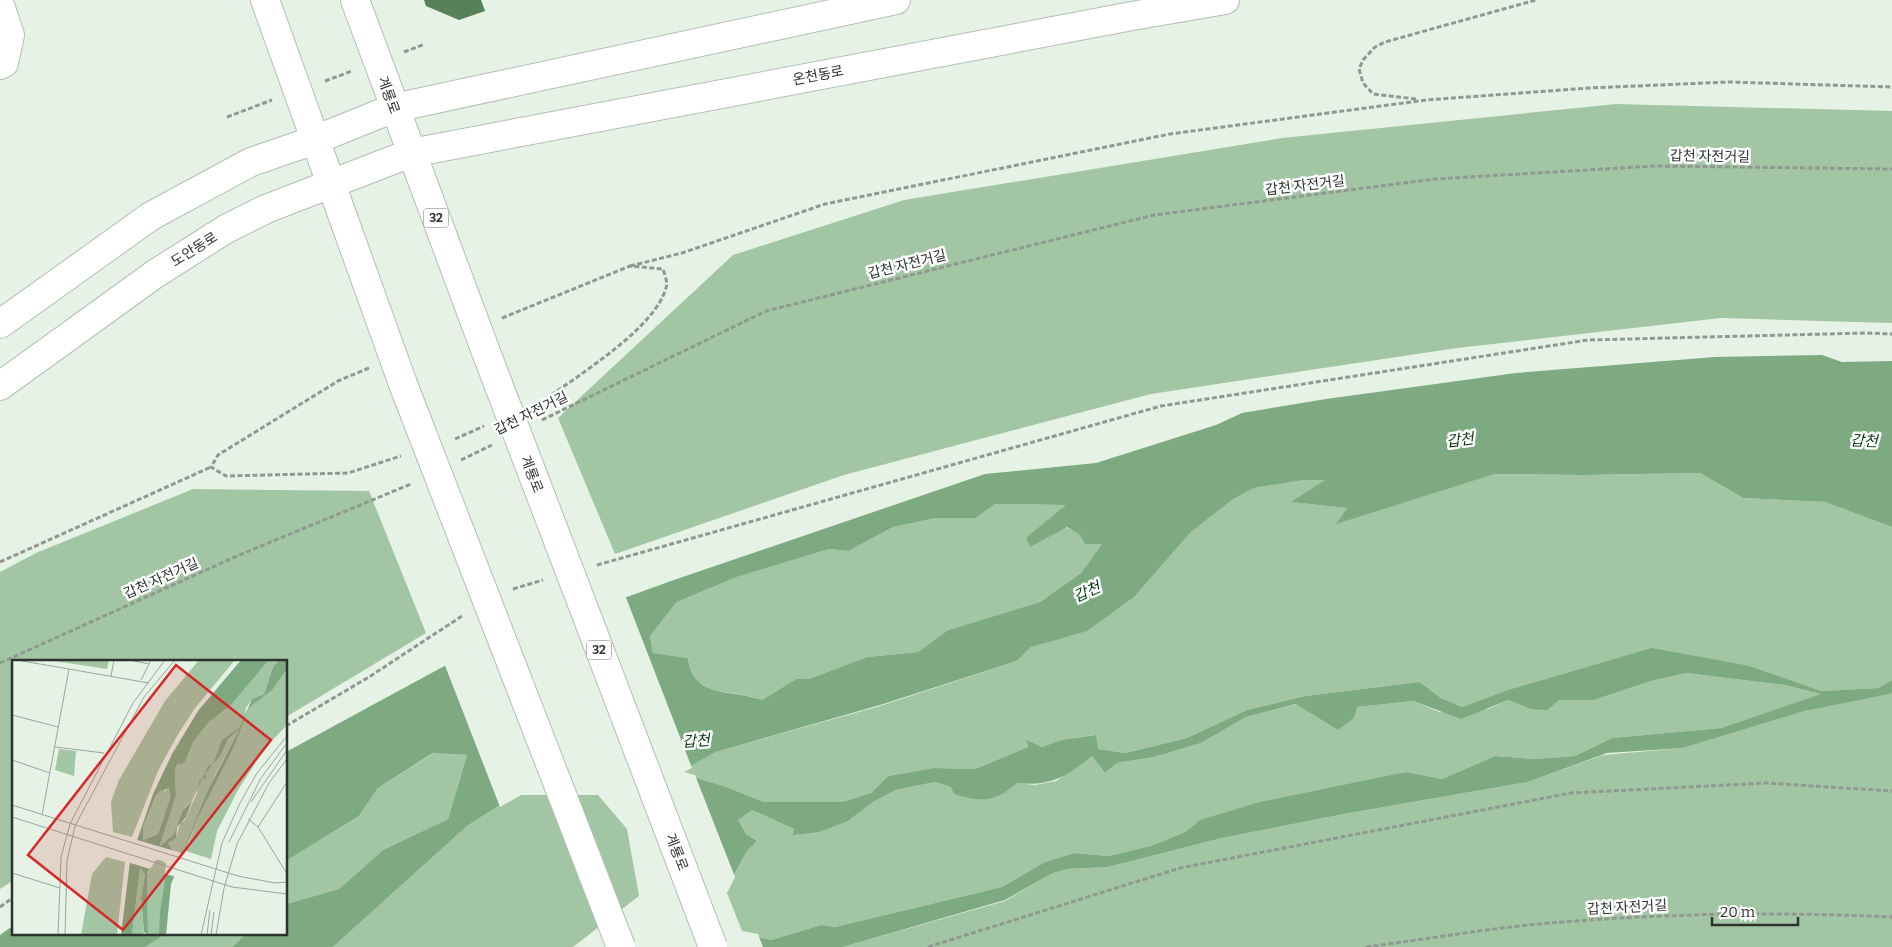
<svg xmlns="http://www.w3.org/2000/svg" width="1892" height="947" viewBox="0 0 1892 947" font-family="Bitter,'Noto Sans KR',serif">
  <rect width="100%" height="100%" fill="#e6f2e6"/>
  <!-- green -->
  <g fill="#a2c6a3">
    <path d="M1616,104L1892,111V323L1721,318L1457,348L1151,394L844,475L615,554L558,418L733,255L904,200L1282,138Z"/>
    <path d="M1700,473L1743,498L1825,502L1892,527V680L1878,688L1822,691L1750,666L1505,691L1462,707L1441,698L1420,682L1305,696L1247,710L1187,738L1125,753L1097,749L1095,735L1061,740L1042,747L1026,741L1028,747L975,769L934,768L888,776L871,793L842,802H764L724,786L677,773L716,752L880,706L1017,661L1031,647L1049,641L1135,596L1191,532L1232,500L1254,488L1304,480H1326L1292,502L1347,508L1337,523L1495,474L1583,475Z"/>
    <path d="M193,489L369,491L426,633L286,717V661H14V880L0,889V572L36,553Z"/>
    <path d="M995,504L1067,505L1050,520L1102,544L1081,573L1040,602L948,630L918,652L867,657L809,679H796L762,700C731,688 694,700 688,658L653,653L650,636L677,602L737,577L829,549L849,551L893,527L936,518H976Z"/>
    <path d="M1686,673L1785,685L1820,694L1721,728L1612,738L1575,756L1535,759L1495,756L1442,779L1406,772L1200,820L1185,832L1151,846L1108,856L1074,853L1045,862L1002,887L835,927L821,925L771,940L740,933L724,893L747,851L757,841L746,834L737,819L752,810L794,829L792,834L848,821L873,802L896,790L935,782L951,787L1017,783L1035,785L1056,781L1092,756L1105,773L1117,763L1154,757L1201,743L1246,717L1297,704L1338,730L1356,707L1413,701L1439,712L1488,709L1508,700L1530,709L1559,700H1594L1651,681Z"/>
    <path d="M1892,692V947H843L1005,901L1053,873L1068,869L1108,867L1222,838L1344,814L1528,782L1603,755L1683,748L1805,711Z"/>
    <path d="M434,753L467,755L448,819L383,850L339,889L286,904V861L359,816L378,788Z"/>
    <path d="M520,792H600L629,828L642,897L575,947H333L467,826Z"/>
    <path d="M167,933H247L232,947H145Z"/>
  </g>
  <!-- water -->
  <g fill="#7daa80" fill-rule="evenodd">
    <path d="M1822,355L1842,362L1892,361V527L1825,502L1743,498L1700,473L1583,475L1495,474L1336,524L1347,508L1291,502L1325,480H1304L1254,488L1232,500L1191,532L1135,596L1087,631L1031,647L1017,661L880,705L716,752L678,773L724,786L764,802H842L871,793L888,776L934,768L975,769L1028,747L1026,740L1042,747L1061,740L1096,735L1098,749L1125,753L1187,738L1247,710L1305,696L1420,682L1441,698L1462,707L1505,691L1652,648L1750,666L1822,691L1878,688L1892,680V692L1889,694L1805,711L1683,748L1607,753L1528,782L1344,814L1222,838L1108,867L1068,869L1053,873L1005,900L843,947H575L642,897L629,828L600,792H520L467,826L333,947H232L247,933H286V904L339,889L383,850L448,819L467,755L433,753L378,788L359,816L286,861V752L461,657L671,581L985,474L1096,463L1216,425L1242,413L1326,399L1516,373L1715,357ZM995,504L1066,505L1026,538L1030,547L1067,527L1080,535L1085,544H1102L1081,573L1040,602L948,630L918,652L867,657L809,679H796L762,700C731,689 693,699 688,658L653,653L650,636L677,602L737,577L829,549L849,551L893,527L936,518H976ZM1686,673L1785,685L1820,694L1721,728L1612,738L1575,756L1535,759L1495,756L1442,779L1406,772L1260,802L1200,820L1185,832L1151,846L1108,856L1074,853L1045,862L1002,887L835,927L821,925L771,940L740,933L724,893L747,851L757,841L746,834L738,820L752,810L794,829L792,835L819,832L848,821L873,802L896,790L935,782L951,787L954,794C982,802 994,803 1017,783C1051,787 1067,776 1092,756L1105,773L1117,763L1154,757L1201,743L1246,717L1296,704L1338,730L1354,718L1357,707L1413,701L1461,719L1508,700L1530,709L1547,710L1559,700H1594L1651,681Z"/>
    <path d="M14,925V933H167L145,947H0V935Z"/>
  </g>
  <!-- pier -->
  <path fill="#e6f2e6" d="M625,595L692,768L684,772L695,775L735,877L727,893L742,931L758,934L763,947H573L639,896L627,829L598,795H521L500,807L444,663L460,654Z"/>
  <!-- building -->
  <path fill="#568159" d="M424,0H481L485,11L459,20L426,6Z"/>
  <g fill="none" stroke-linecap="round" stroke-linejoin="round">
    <defs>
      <path id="minor" d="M0,5L10,35L4,63L0,65"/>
      <g id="major">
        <path d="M265,0L403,384"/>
        <path d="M355,0L486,352"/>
        <path d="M0,324L151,216L251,162L315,140L394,108L896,0"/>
        <path d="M0,386L155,274L226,229L266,209L411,153L1132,16L1225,0"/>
      </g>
    </defs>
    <!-- minor casing -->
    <use href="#minor" stroke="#b3bfb4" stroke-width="30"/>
    <!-- major casing -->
    <use href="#major" stroke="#b3bfb4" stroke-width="30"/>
    <!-- path -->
    <g stroke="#909890" stroke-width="3" stroke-dasharray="5 2.5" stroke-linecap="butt">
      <path d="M404,52L425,44"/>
      <path d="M325,81L352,71"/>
      <path d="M1416,99L1373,94L1363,83L1359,69L1363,60L1375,47L1385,42L1536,0"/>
      <path d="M227,117L272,100"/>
      <path d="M630,266L682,253L825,204L1170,134L1426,100L1589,88L1729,82L1892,87"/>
      <path d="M502,318L630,266L663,269C665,275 668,283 666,288C655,328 580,374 546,399L535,404"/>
      <path d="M369,368L338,381L218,455L211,467L226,476L348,473L401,456"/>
      <path d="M542,420L766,311L1154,215L1435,179L1654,166L1892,169"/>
      <path d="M455,439L484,426"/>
      <path d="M461,460L492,445"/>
      <path d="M0,562L211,467"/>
      <path d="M597,565L1161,406L1588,340L1865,333L1892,334"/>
      <path d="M513,589L543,580"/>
      <path d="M0,663L237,556L411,484"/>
      <path d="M286,726L369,677L462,616"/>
      <path d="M0,907L14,897"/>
      <path d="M928,947L1180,868L1571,793L1766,783L1892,791"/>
      <path d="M1366,947C1436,938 1506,925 1577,921C1682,913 1787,912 1892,917"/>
    </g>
    <!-- minor -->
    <use href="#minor" stroke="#fff" stroke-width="28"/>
    <!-- major -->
    <use href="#major" stroke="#fff" stroke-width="28"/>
    <defs>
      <g id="major-bridge">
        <path d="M486,352L713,947"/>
        <path d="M403,384L621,947"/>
      </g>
    </defs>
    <!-- major-bridge casing -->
    <use href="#major-bridge" stroke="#b3bfb4" stroke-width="30" stroke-linecap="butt"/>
    <!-- major-bridge -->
    <use href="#major-bridge" stroke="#fff" stroke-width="28"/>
  </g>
  <g text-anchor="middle" stroke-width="5" stroke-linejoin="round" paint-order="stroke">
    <!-- shield labels -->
    <g fill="#fff" stroke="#6c706d" stroke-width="1">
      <rect x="423.5" y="208.5" width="25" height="19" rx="4"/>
      <rect x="586.5" y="640.5" width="25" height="19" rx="4"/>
    </g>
    <g font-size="12" font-weight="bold" fill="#2d322e">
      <text x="436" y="222">32</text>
      <text x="599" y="654">32</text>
    </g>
    <!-- street labels -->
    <g font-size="14" fill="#2d322e" stroke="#fff">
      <text transform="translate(818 75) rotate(-11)" y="5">온천동로</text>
      <text transform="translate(389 95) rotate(70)" y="5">계룡로</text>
      <text transform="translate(1710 156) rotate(1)" y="5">갑천 자전거길</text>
      <text transform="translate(1305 185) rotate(-7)" y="5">갑천 자전거길</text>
      <text transform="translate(194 249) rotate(-32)" y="5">도안동로</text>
      <text transform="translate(907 264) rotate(-14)" y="5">갑천 자전거길</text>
      <text transform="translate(531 413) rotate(-26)" y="5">갑천 자전거길</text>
      <text transform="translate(532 474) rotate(69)" y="5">계룡로</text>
      <text transform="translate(161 578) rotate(-24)" y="5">갑천 자전거길</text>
      <text transform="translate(677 852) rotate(69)" y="5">계룡로</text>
      <text transform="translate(1627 907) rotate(-3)" y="5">갑천 자전거길</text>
    </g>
    <!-- water labels -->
    <g font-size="15" font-style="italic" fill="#03380f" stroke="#fff">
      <text transform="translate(1460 440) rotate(-7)" y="5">갑천</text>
      <text transform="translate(1864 441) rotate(2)" y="5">갑천</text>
      <text transform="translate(1087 592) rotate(-25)" y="5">갑천</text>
      <text transform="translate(696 741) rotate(-4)" y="5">갑천</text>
    </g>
  </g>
  <!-- overview -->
  <g transform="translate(12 660)">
    <rect width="275" height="275" fill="#e6f2e6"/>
    <path d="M36,0H96L97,1L95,9ZM187,0H223L183,48L165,76L146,111L120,177L101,172L99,142L107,120L153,41ZM257,0H267L261,7L252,34L240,39L234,48L232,61L203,115L171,192L162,193L156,183L165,175L168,163L173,160L185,133L187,122L180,141L173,147L162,174L146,188L164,136L163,111L166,102L173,101L181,82L197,62L219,45ZM275,9V65L253,88L226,130L205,171L199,199L174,191L187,156L223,85L237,48L260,29ZM47,89L64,91L62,116L43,110ZM157,127L158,138L146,174L131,180V167L144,135L150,128V134ZM94,197L113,202L105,275H69L80,214ZM142,197L156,201L155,218L147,275H136L135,213ZM128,208L133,215L129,239L132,275H120Z" fill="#a2c6a3"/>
    <path d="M229,0H257L219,45L197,62L181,82L173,102L167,105L166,102L163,111L164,136L147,187L162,174L171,150L180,141L196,106L201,104L210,80L228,67L240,39L252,34L261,7L267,0H275V9L260,30L237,48L223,85L187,156L159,224L154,275H147L148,253L156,201L142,197L135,213L136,275L132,272L129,238L133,215L128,208L120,275H109L118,201L141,134L160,94L186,51ZM228,68L195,132L171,192L162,193L156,183L164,178L165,167L174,157L188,120L194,118L193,114L208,96L216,79ZM157,128L158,138L146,174L131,180V167L144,135L150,129L151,135L152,130Z" fill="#7daa80" fill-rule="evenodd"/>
    <path d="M122,179L176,195L165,217L153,214L154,203L148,200H144L138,209L115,202Z" fill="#e6f2e6"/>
    <path fill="none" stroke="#9ca59c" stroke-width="1" d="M5,0L137,23M117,0L137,4M99,16L102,0M129,20L139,0M0,55L46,67M43,87L92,93M0,100L38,113M239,142L275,90M0,145L226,216L263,223L275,222M30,155L57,9M0,157L220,227L275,234M236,159L246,167L275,214M246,167L275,122M217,182L249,118L275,83M0,213L48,228M46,275L49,197L58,164L121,43L153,0M53,275L55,201L63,166L132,37L163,0M189,275L210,183L228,143L245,113L275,76M195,275L198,250M199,275L202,252M204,275L212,228L225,184L257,123L275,99"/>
    <path fill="#d62828" fill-opacity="0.15" stroke="#d62828" stroke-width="2.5" d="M164,5L259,80L111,270L16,195Z"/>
    <rect width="275" height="275" fill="none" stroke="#2d322e" stroke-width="2.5"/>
  </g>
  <!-- scale -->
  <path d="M1712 917v8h86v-8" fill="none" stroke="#2d322e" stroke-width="2.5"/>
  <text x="1720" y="917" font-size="15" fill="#2d322e" stroke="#ffffff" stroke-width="4" paint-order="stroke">20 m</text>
</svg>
